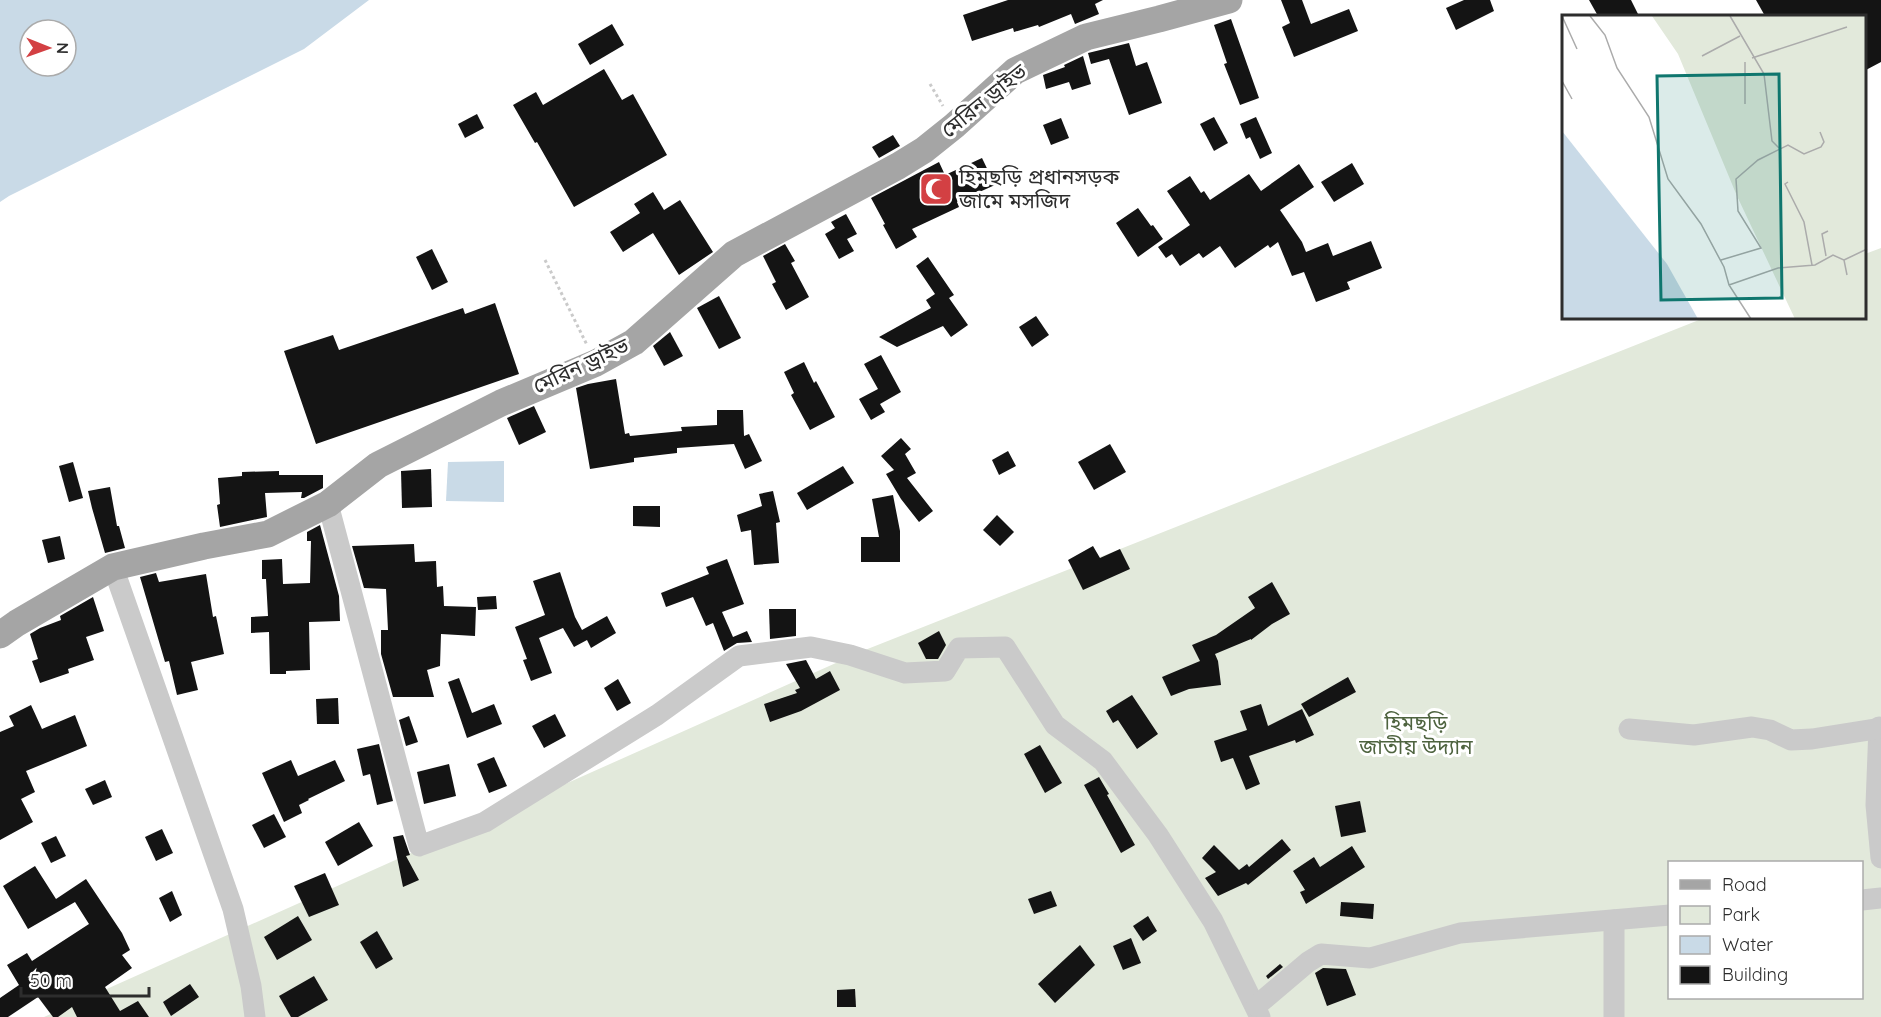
<svg xmlns="http://www.w3.org/2000/svg" width="1881" height="1017" viewBox="0 0 1881 1017" font-family="Quicksand,'Noto Sans Bengali',sans-serif">
  <rect width="100%" height="100%" fill="#fff"/>
  <!-- green -->
  <path fill="#e2e9db" fill-rule="evenodd" d="M1881,248V1017H44L865,650L1704,318H1864L1865,254ZM1670,862H1862V998H1670Z"/>
  <!-- water -->
  <g fill="#c9dae7" fill-rule="evenodd">
    <path d="M0,0H369L304,49L9,196L0,202ZM30,30H66V66H30Z"/>
    <path d="M504,461V502L446,501L448,462Z"/>
  </g>
  <!-- building -->
  <g fill="#141414">
    <path d="M1008,0H1103L1095,4L1099,14L1075,24L1071,14L1039,27L1038,25L1014,32L1013,28L972,41L963,15Z"/>
    <path d="M1281,0H1302L1311,24L1349,9L1358,31L1294,57L1282,27L1290,23Z"/>
    <path d="M1464,0H1490L1494,11L1456,30L1446,8Z"/>
    <path d="M1589,0H1631L1639,16H1598Z"/>
    <path d="M1756,0H1881V62L1864,71V16H1765Z"/>
    <path d="M1231,19L1259,98L1240,105L1224,64L1227,63L1214,25Z"/>
    <path d="M612,24L624,45L590,65L578,44Z"/>
    <path d="M1129,43L1136,66L1147,62L1162,103L1129,115L1109,59L1091,64L1088,53Z"/>
    <path d="M1083,56L1091,84L1072,90L1069,82L1046,89L1043,75L1065,67L1064,65Z"/>
    <path d="M604,69L622,100L633,94L667,155L574,207L537,142L535,143L513,105L536,92L543,105Z"/>
    <path d="M477,114L484,128L465,138L458,124Z"/>
    <path d="M1214,117L1228,143L1214,151L1200,124Z"/>
    <path d="M1256,117L1272,153L1260,159L1250,137L1246,139L1240,124Z"/>
    <path d="M1061,118L1069,138L1051,145L1043,125Z"/>
    <path d="M893,135L900,146L879,158L872,147Z"/>
    <path d="M982,158L995,185L957,202L959,207L912,229L917,237L896,249L883,225L885,224L871,198L939,162L945,175Z"/>
    <path d="M1352,163L1364,184L1334,202L1321,182Z"/>
    <path d="M1299,164L1314,187L1280,210L1302,242L1306,252L1328,243L1333,256L1371,241L1382,268L1347,282L1350,289L1316,302L1304,272L1292,276L1278,242L1270,248L1268,245L1235,268L1220,246L1203,258L1199,253L1180,266L1172,254L1166,258L1158,247L1190,225L1167,191L1190,176L1201,193L1204,191L1210,200L1249,174L1261,191Z"/>
    <path d="M653,192L664,210L680,200L713,252L679,275L653,233L623,252L610,232L640,213L634,204Z"/>
    <path d="M1138,208L1151,226L1153,225L1163,239L1138,257L1116,223Z"/>
    <path d="M846,214L857,234L847,239L854,251L839,259L825,234L835,228L831,222Z"/>
    <path d="M785,244L795,261L791,263L809,297L786,310L772,284L776,282L763,256Z"/>
    <path d="M432,249L448,282L432,290L416,257Z"/>
    <path d="M928,257L954,295L949,298L968,325L951,337L943,326L897,347L879,337L931,308L926,300L935,294L916,266Z"/>
    <path d="M719,296L741,338L719,349L697,308Z"/>
    <path d="M495,303L519,374L316,444L284,351L333,335L339,350L463,308L465,314Z"/>
    <path d="M1036,316L1049,335L1032,347L1019,327Z"/>
    <path d="M670,332L683,356L664,366L653,346Z"/>
    <path d="M881,355L901,392L880,404L885,412L871,420L859,399L878,389L864,364Z"/>
    <path d="M804,362L814,383L816,381L835,417L810,430L791,395L794,393L784,372Z"/>
    <path d="M616,379L625,434L629,433L630,436L682,431L681,427L717,425V410H743L744,436L749,434L762,461L745,469L734,444L677,448V453L634,458V462L590,469L576,388L588,384Z"/>
    <path d="M534,406L546,432L519,445L507,418Z"/>
    <path d="M901,438L911,449L905,454L916,473L907,478L933,511L919,522L901,499L886,474L894,470L881,456Z"/>
    <path d="M1110,444L1126,472L1094,490L1078,462Z"/>
    <path d="M1008,451L1016,466L999,475L992,460Z"/>
    <path d="M73,462L83,498L69,502L59,466Z"/>
    <path d="M843,466L854,483L807,510L797,493Z"/>
    <path d="M431,469L432,507L402,508L401,471Z"/>
    <path d="M279,471V475H323V488L304,498H301L302,492L265,493L267,517L220,527L217,505L220,504L218,478L242,476V472Z"/>
    <path d="M110,487L117,526H119L125,548L105,553L92,508L88,491Z"/>
    <path d="M773,491L780,522L776,523L779,563L754,565L751,530L741,532L737,515L762,506L759,494Z"/>
    <path d="M893,495L900,531V562H861V537H879L872,499Z"/>
    <path d="M633,506H660V527L633,526Z"/>
    <path d="M997,515L1014,532L1000,546L983,530Z"/>
    <path d="M320,525L339,596L340,621L309,622L310,670L286,671V674H270L269,632L251,633V617L268,616L266,579H262V560L282,559L283,584L310,583L311,541H307V532Z"/>
    <path d="M60,536L65,559L48,563L42,540Z"/>
    <path d="M414,544L415,562L436,561L437,587L443,586L444,606L476,607L475,636L441,634L440,666L427,670L434,697H393L381,654V630H388L386,589L364,588L352,546Z"/>
    <path d="M1093,546L1100,558L1120,549L1130,569L1083,590L1068,560Z"/>
    <path d="M727,559L744,604L722,612L733,637L747,631L752,642L737,643L724,651L713,623L706,626L693,597L666,607L661,593L709,574L706,567Z"/>
    <path d="M560,572L575,617L582,630L607,616L616,633L591,648L587,640L574,647L563,628L539,638L552,673L531,681L523,660L527,659L515,627L545,615L533,581Z"/>
    <path d="M156,573L159,582L206,574L213,617L216,616L224,654L191,662L198,690L177,695L169,661L165,662L140,577Z"/>
    <path d="M1272,582L1290,614L1272,624L1251,640V639L1215,654L1218,661L1221,685L1189,689L1171,696L1162,677L1200,661L1192,645L1216,635L1255,608L1248,597Z"/>
    <path d="M496,596L497,609L478,610L477,597Z"/>
    <path d="M93,597L104,631L86,637L94,660L68,669L69,673L40,683L32,661L38,659L30,634L40,628L61,620L60,616Z"/>
    <path d="M769,609H796V636L770,639Z"/>
    <path d="M939,631L946,645L938,659H926L918,643Z"/>
    <path d="M806,660L816,679L830,671L840,690L801,711L770,722L764,704L797,693L795,690L800,688L786,664Z"/>
    <path d="M1348,677L1356,692L1309,717L1301,704Z"/>
    <path d="M459,678L472,713L494,704L502,724L467,738L448,682Z"/>
    <path d="M618,679L631,703L617,711L604,688Z"/>
    <path d="M1132,695L1158,734L1137,749L1118,720L1113,723L1106,711Z"/>
    <path d="M338,698L339,724H317L316,699Z"/>
    <path d="M1261,704L1268,726L1302,709L1314,735L1296,743L1295,740L1249,756L1260,784L1246,790L1233,758L1221,762L1214,741L1247,730L1240,711Z"/>
    <path d="M31,705L42,729L75,715L87,746L26,771L35,792L21,799L33,822L0,840V732L14,726L9,716Z"/>
    <path d="M555,714L566,736L544,748L532,726Z"/>
    <path d="M409,716L418,742L406,746L399,720Z"/>
    <path d="M379,744L393,801L377,805L370,774L363,776L357,749Z"/>
    <path d="M1040,745L1062,783L1045,793L1024,754Z"/>
    <path d="M494,757L507,786L489,793L477,764Z"/>
    <path d="M291,760L298,776L335,760L345,781L308,799L309,800L299,805L302,813L284,822L262,773Z"/>
    <path d="M449,764L456,796L424,804L417,772Z"/>
    <path d="M1099,777L1109,794L1107,795L1135,845L1121,853L1084,785Z"/>
    <path d="M105,780L112,797L93,805L85,789Z"/>
    <path d="M1360,801L1366,832L1341,837L1335,806Z"/>
    <path d="M274,814L286,837L264,848L252,825Z"/>
    <path d="M359,822L373,846L338,866L325,842Z"/>
    <path d="M162,829L173,853L156,861L145,837Z"/>
    <path d="M403,835L410,855L406,856L419,880L403,887L393,837Z"/>
    <path d="M56,836L66,856L51,863L41,843Z"/>
    <path d="M1282,839L1291,850L1248,885L1246,883L1218,896L1205,878L1216,872L1202,858L1214,845L1239,870L1247,864L1249,867Z"/>
    <path d="M1352,846L1365,867L1306,904L1300,892L1305,890L1293,871L1314,857L1320,867Z"/>
    <path d="M35,866L56,899L86,879L122,933L130,950L122,955L132,968L105,987L120,1011L138,1001L149,1017H77L72,1007L58,1017H53L38,997L8,1017H0V998L19,985L7,965L27,953L32,961L89,924L75,902L28,929L3,886Z"/>
    <path d="M325,873L339,905L309,917L294,886Z"/>
    <path d="M172,891L182,915L170,922L159,898Z"/>
    <path d="M1051,891L1057,906L1034,914L1028,899Z"/>
    <path d="M1341,902L1374,904L1373,919L1340,916Z"/>
    <path d="M298,916L312,940L277,960L264,937Z"/>
    <path d="M1148,916L1157,931L1143,941L1133,926Z"/>
    <path d="M377,931L393,959L376,969L360,942Z"/>
    <path d="M1131,938L1141,963L1123,970L1113,946Z"/>
    <path d="M1080,945L1095,965L1055,1003L1038,984Z"/>
    <path d="M1280,964L1283,967L1268,979L1266,976Z"/>
    <path d="M1323,968L1346,969L1356,995L1327,1006L1315,973Z"/>
    <path d="M314,976L328,1000L298,1017H291L279,996Z"/>
    <path d="M190,984L199,997L171,1016L163,1002Z"/>
    <path d="M855,989L856,1007H837V990Z"/>
  </g>
  <g fill="none" stroke-linecap="round" stroke-linejoin="round">
    <!-- path -->
    <g stroke="#cacaca" stroke-width="3" stroke-dasharray="3 3" stroke-linecap="butt">
      <path d="M930,84L943,106"/>
      <path d="M545,260L587,345"/>
    </g>
    <!-- minor -->
    <g stroke="#cacaca" stroke-width="21">
      <path d="M328,504L419,846L485,822L657,715L739,656L811,647L850,655L905,673L945,671L959,648L1005,647L1055,725L1103,761L1158,835L1213,921L1260,1017"/>
      <path d="M113,567L233,909L251,986L255,1017"/>
      <path d="M1879,727L1876,805L1881,858"/>
      <path d="M1629,729L1694,735L1752,727L1770,730L1791,740L1812,739L1881,728"/>
      <path d="M1862,900L1881,898"/>
      <path d="M1614,920V1017"/>
      <path d="M1256,1006L1308,962L1321,954L1370,958L1460,933L1670,915"/>
    </g>
    <!-- major -->
    <path stroke="#a5a5a5" stroke-width="27" d="M0,635L17,623L113,567L204,546L268,534L328,504L378,465L501,403L596,363L634,342L734,254L898,166L924,150L954,126L1015,71L1086,37L1159,19L1229,0"/>
  </g>
  <!-- icons -->
  <defs>
    <symbol id="mosque-square" viewBox="-11 -11 22 22"><rect x="-9" y="-9" width="18" height="18" rx="4" fill="#d34043" stroke="#fff"/><path d="M3.5-4.9A6 6 0 1 0 3.5 4.9A5 5 0 1 1 3.5-4.9Z" fill="#fff"/></symbol>
  </defs>
  <g fill-rule="evenodd">
    <use href="#mosque-square" x="917" y="170" width="38" height="38"/>
  </g>
  <g text-anchor="middle" stroke-width="6" stroke-linejoin="round" paint-order="stroke">
    <!-- street labels -->
    <g font-size="21" fill="#2d2d2d" stroke="#fff">
      <text transform="translate(984 101) rotate(-39)" y="7">মেরিন ড্রাইভ</text>
      <text transform="translate(581 366) rotate(-25)" y="7">মেরিন ড্রাইভ</text>
    </g>
    <!-- poi labels -->
    <g font-size="21" fill="#2d2d2d" stroke="#fff" text-anchor="start">
      <text x="959" y="184">হিমছড়ি প্রধানসড়ক<tspan x="959" dy="24">জামে মসজিদ</tspan></text>
    </g>
    <!-- park labels -->
    <g font-size="21" fill="#4e633f" stroke="#fff">
      <text x="1416" y="730">হিমছড়ি<tspan x="1416" dy="24">জাতীয় উদ্যান</tspan></text>
    </g>
  </g>
  <!-- overview -->
  <g transform="translate(1562 15)">
    <rect width="304" height="304" fill="#fff"/>
    <path d="M90,1H304V304H233L175,181L116,39Z" fill="#e2e9db"/>
    <path d="M0,116L105,249L136,304H0Z" fill="#c9dae7"/>
    <path fill="none" stroke="#ababab" stroke-width="1.5" d="M0,1L15,34M28,1L43,20L55,53L87,102L106,164L139,209L162,252L167,270L189,304M168,1L202,59L210,126L217,133M140,41L178,21M190,43L285,12M0,66L10,84M183,89V47M226,167L223,169L242,207L250,250M264,241L260,219L266,216M159,245L199,233L176,196L174,164L196,145L226,130L242,139L259,132L262,127L258,117M282,245L305,234M167,270L216,253L253,250L271,240L282,245L285,260"/>
    <path fill="#0f766e" fill-opacity="0.15" stroke="#0f766e" stroke-width="3" d="M217,59L220,283L99,285L95,61Z"/>
    <rect width="304" height="304" fill="none" stroke="#2d2d2d" stroke-width="3"/>
  </g>
  <!-- legend -->
  <rect x="1668" y="861" width="195" height="138" fill="#ffffff" stroke="#ababab" stroke-width="1.5"/>
  <rect x="1680" y="880" width="30" height="9" fill="#a5a5a5" stroke="#ababab" stroke-width="1.5"/>
  <text x="1722" y="891" font-size="18" fill="#2d2d2d">Road</text>
  <rect x="1680" y="906" width="30" height="18" fill="#e2e9db" stroke="#ababab" stroke-width="1.5"/>
  <text x="1722" y="921" font-size="18" fill="#2d2d2d">Park</text>
  <rect x="1680" y="936" width="30" height="18" fill="#c9dae7" stroke="#ababab" stroke-width="1.5"/>
  <text x="1722" y="951" font-size="18" fill="#2d2d2d">Water</text>
  <rect x="1680" y="966" width="30" height="18" fill="#141414" stroke="#ababab" stroke-width="1.5"/>
  <text x="1722" y="981" font-size="18" fill="#2d2d2d">Building</text>
  <!-- north arrow -->
  <g transform="translate(48 48) rotate(91)"><circle r="28" fill="#ffffff" stroke="#ababab" stroke-width="1.5"/>
  <path d="M0-4.5L10 22L0 15L-10 22Z" fill="#d34043"/>
  <text y="-9" font-size="16" font-weight="bold" text-anchor="middle" fill="#2d2d2d">N</text>
  </g>
  <!-- scale -->
  <path d="M21 987v9h128v-9" fill="none" stroke="#2d2d2d" stroke-width="3"/>
  <text x="30" y="987" font-size="18" fill="#2d2d2d" stroke="#ffffff" stroke-width="4.5" paint-order="stroke">50 m</text>
</svg>
